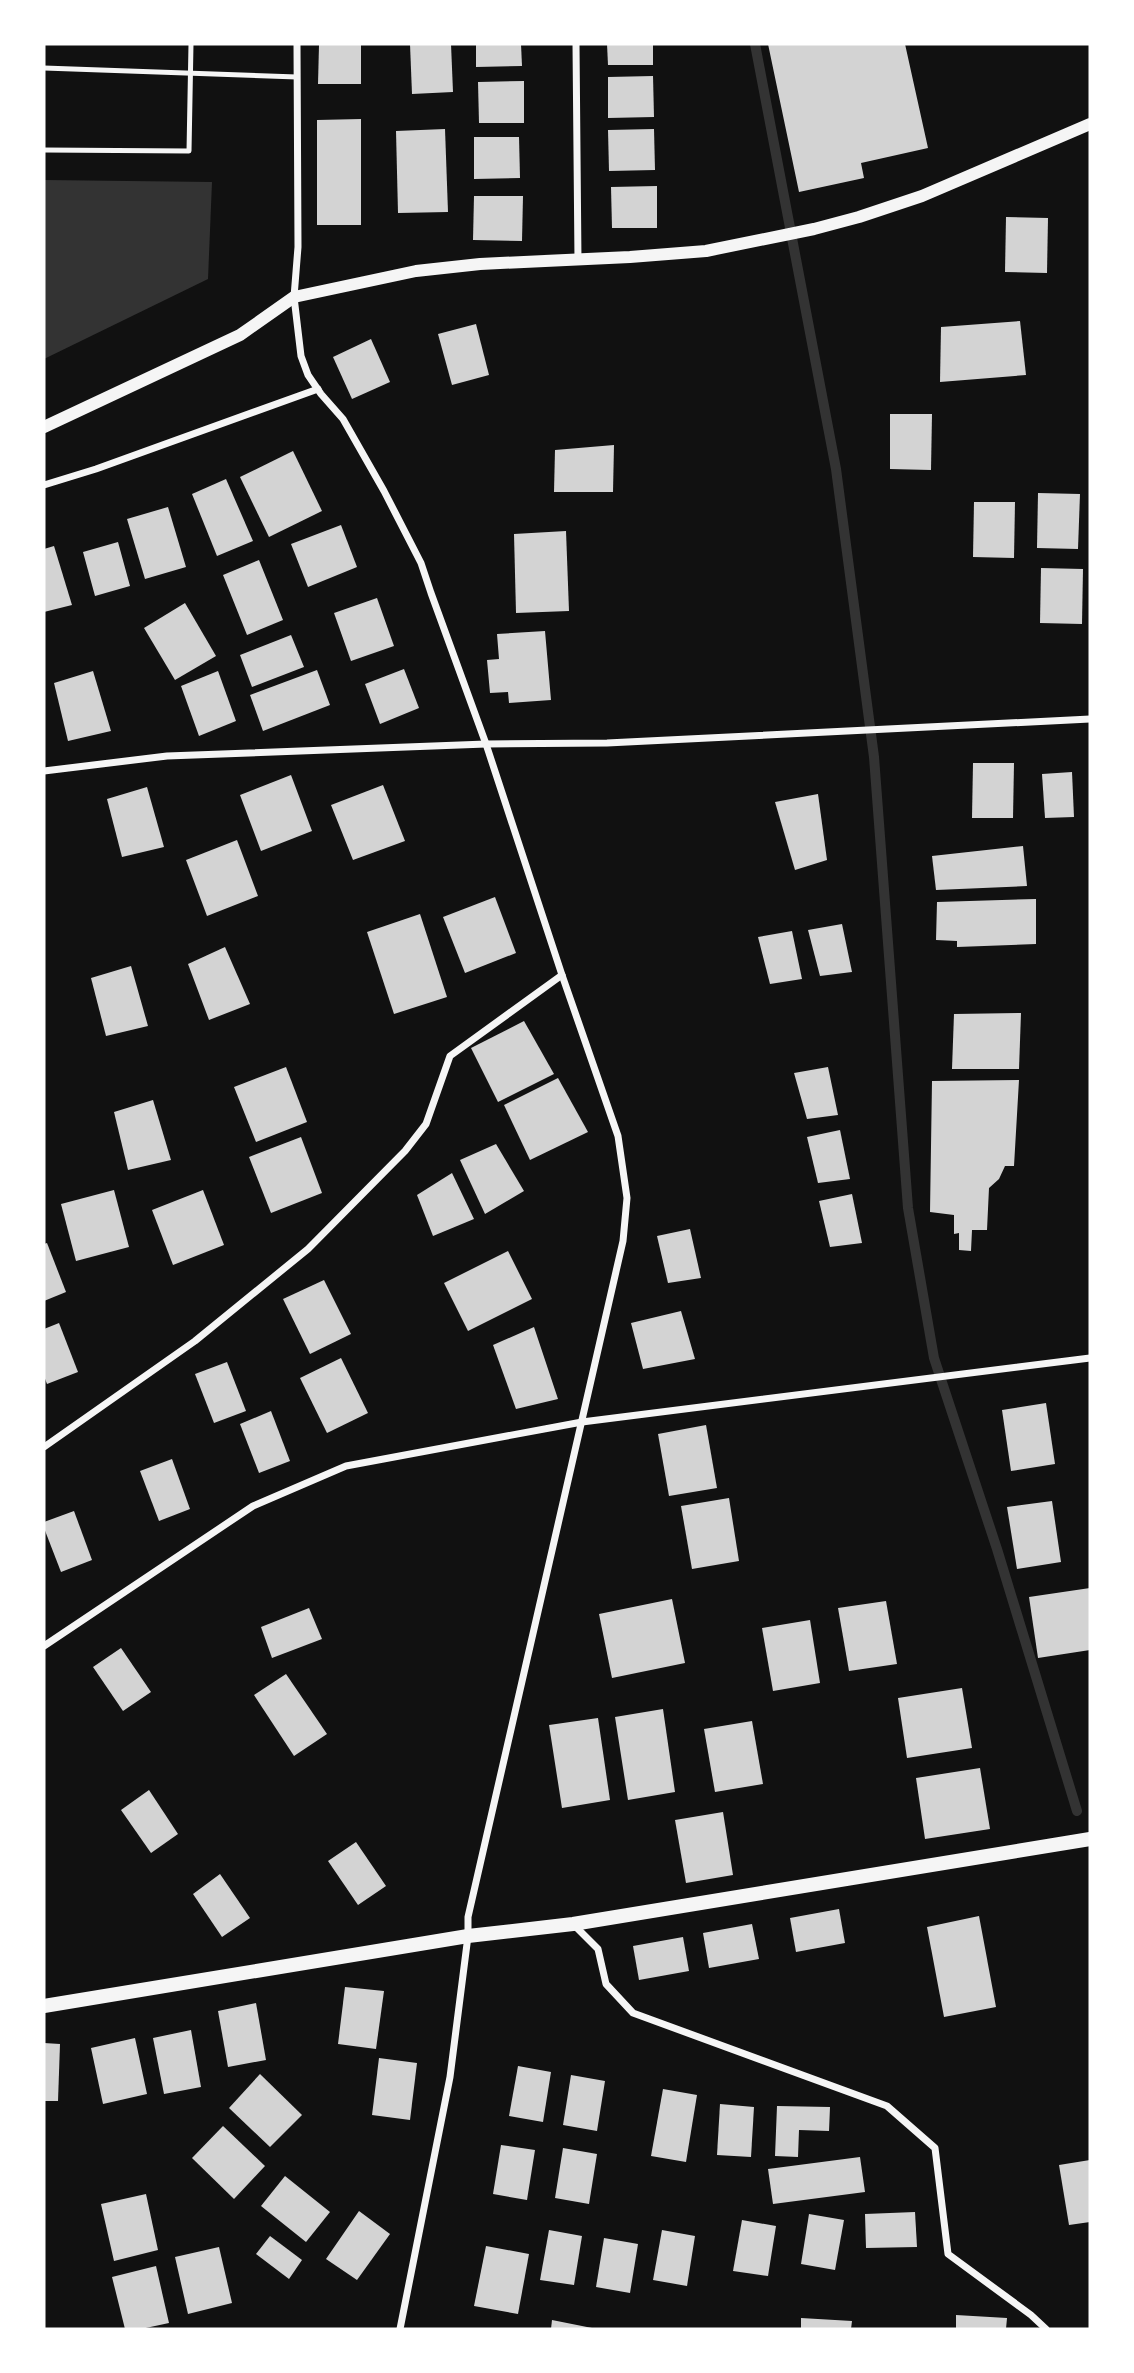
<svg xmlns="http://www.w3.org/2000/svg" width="1134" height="2373" viewBox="0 0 1134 2373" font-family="Manrope,sans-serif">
  <rect width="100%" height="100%" fill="#111"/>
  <!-- water -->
  <path fill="#333" d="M44,180L212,182L208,279L44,359Z"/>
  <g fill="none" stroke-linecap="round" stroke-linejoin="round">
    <!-- stream -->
    <path stroke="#333" stroke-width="10" d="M755,44L836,469L874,757L908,1208L934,1358L997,1549L1077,1811"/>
  </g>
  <!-- building -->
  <g fill="#d3d3d3">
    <path d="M361,44V84H318L319,45Z"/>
    <path d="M410,44H451L453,92L412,94Z"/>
    <path d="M476,44H521L522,66L476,67Z"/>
    <path d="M607,44H653V65H608Z"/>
    <path d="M768,44H905L928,148L861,163L864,178L799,192Z"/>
    <path d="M653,76L654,117L608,118V77Z"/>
    <path d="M524,81V123H479L478,82Z"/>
    <path d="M361,119V225H317V120Z"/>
    <path d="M445,129L448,212L398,213L396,131Z"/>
    <path d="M654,129L655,170L609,171L608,130Z"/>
    <path d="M474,137H519L520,178L474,179Z"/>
    <path d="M657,186V228H612L611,187Z"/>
    <path d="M474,196H523L522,241L473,240Z"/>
    <path d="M1006,217L1048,218L1047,273L1005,272Z"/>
    <path d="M1020,321L1026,375L940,382L941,327Z"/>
    <path d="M476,324L489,375L452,385L438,334Z"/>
    <path d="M371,339L390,382L352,399L333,357Z"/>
    <path d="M890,414H932L931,470L890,469Z"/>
    <path d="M614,445L613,492H554L555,450Z"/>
    <path d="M293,451L322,511L269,537L240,477Z"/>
    <path d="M226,479L253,541L217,556L192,494Z"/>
    <path d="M1038,493L1080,494L1078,549L1037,548Z"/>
    <path d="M974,502H1015L1014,558L973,557Z"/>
    <path d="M168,507L186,567L145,579L127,519Z"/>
    <path d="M341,525L357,567L308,587L291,544Z"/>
    <path d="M566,531L569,611L516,613L514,534Z"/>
    <path d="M118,542L130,586L95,596L83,552Z"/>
    <path d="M54,546L72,605L44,612V549Z"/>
    <path d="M259,560L283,620L247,635L223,575Z"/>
    <path d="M1041,568L1083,569L1082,624L1040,623Z"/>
    <path d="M377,598L394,646L351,661L334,613Z"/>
    <path d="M185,603L216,656L175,680L144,628Z"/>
    <path d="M545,631L551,700L509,703L508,692L490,693L487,660L499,659L497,634Z"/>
    <path d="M291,635L304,667L252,687L240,655Z"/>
    <path d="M404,669L419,708L380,724L365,684Z"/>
    <path d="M317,670L330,705L263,731L250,695Z"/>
    <path d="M93,671L111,731L68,741L54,683Z"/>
    <path d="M218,671L236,721L199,736L181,686Z"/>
    <path d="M973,763H1014L1013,818H972Z"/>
    <path d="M1072,772L1074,817L1045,818L1042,774Z"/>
    <path d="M291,775L312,831L261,851L240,795Z"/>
    <path d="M383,785L405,841L353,860L331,805Z"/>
    <path d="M147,787L164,847L122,857L107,799Z"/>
    <path d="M818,794L827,860L795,870L775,802Z"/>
    <path d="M237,840L258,896L207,916L186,860Z"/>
    <path d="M1023,846L1027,886L936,890L932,856Z"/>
    <path d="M495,897L516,953L465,973L443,917Z"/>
    <path d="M1036,899V944L957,947V941L936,940L937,902Z"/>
    <path d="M420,914L447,997L394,1014L367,932Z"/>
    <path d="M842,924L852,972L820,976L808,930Z"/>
    <path d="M792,931L802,979L770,984L758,937Z"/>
    <path d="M225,947L250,1004L209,1020L188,964Z"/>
    <path d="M131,966L148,1026L106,1036L91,978Z"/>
    <path d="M1021,1013L1019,1069H952L954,1014Z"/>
    <path d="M524,1021L554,1074L498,1102L471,1048Z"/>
    <path d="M286,1067L307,1122L256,1142L234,1087Z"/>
    <path d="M828,1067L838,1115L807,1119L794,1073Z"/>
    <path d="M558,1078L588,1132L530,1160L504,1105Z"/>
    <path d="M1019,1080L1014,1166H1005L999,1179L989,1188L987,1230H972L971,1251L959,1250V1233L954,1234V1215L930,1212L932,1081Z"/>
    <path d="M153,1100L171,1160L128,1170L114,1112Z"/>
    <path d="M840,1130L850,1179L818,1183L807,1137Z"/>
    <path d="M301,1137L322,1193L271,1213L249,1157Z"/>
    <path d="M496,1144L524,1191L485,1214L460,1160Z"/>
    <path d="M452,1173L474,1219L433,1236L417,1195Z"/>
    <path d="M114,1190L129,1247L76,1261L61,1204Z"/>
    <path d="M203,1190L224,1245L173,1265L152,1210Z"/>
    <path d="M852,1194L862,1243L830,1247L819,1201Z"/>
    <path d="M690,1229L701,1278L668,1283L657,1236Z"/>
    <path d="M47,1243L66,1292L44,1301V1244Z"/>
    <path d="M508,1251L532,1299L468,1331L444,1283Z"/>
    <path d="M324,1280L351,1334L310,1354L283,1299Z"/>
    <path d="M681,1311L695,1359L643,1369L631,1323Z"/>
    <path d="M59,1323L78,1372L47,1384L44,1376V1329Z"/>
    <path d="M534,1327L558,1399L516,1409L493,1345Z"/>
    <path d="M341,1358L368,1413L327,1433L300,1378Z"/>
    <path d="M227,1362L246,1411L214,1423L195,1374Z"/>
    <path d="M1046,1403L1055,1464L1011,1471L1002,1410Z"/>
    <path d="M271,1411L290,1461L259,1473L240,1424Z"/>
    <path d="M706,1425L717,1488L669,1496L658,1434Z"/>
    <path d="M172,1459L190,1509L159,1521L140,1471Z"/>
    <path d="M729,1498L739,1561L692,1569L681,1506Z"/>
    <path d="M1052,1501L1061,1562L1017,1569L1007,1507Z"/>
    <path d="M74,1511L92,1560L61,1572L44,1528V1522Z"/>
    <path d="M1090,1588V1650L1038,1658L1029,1597Z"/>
    <path d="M672,1599L685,1663L612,1678L599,1614Z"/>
    <path d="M886,1601L897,1664L849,1671L838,1608Z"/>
    <path d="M309,1608L322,1639L272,1658L261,1627Z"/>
    <path d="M810,1620L820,1683L773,1691L762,1628Z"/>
    <path d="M121,1648L151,1692L123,1711L93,1667Z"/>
    <path d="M286,1674L327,1734L294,1756L254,1695Z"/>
    <path d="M962,1688L972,1748L907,1758L898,1698Z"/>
    <path d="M663,1709L675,1792L628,1800L615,1717Z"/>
    <path d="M598,1718L610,1800L562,1808L549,1725Z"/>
    <path d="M752,1721L763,1784L715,1792L704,1729Z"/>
    <path d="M980,1768L990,1829L925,1839L916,1778Z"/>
    <path d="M149,1790L178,1834L151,1853L121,1810Z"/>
    <path d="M723,1812L733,1875L686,1883L675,1820Z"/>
    <path d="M356,1842L386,1886L358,1905L328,1861Z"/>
    <path d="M220,1874L250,1918L222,1937L193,1894Z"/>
    <path d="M839,1909L845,1943L796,1952L790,1918Z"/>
    <path d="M979,1916L996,2007L944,2017L927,1927Z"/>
    <path d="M752,1924L759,1959L709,1968L703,1933Z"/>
    <path d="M683,1937L689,1971L639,1980L633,1946Z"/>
    <path d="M345,1987L384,1991L376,2049L338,2044Z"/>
    <path d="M256,2003L266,2060L228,2067L218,2011Z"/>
    <path d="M191,2030L201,2087L164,2094L153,2038Z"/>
    <path d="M135,2038L147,2094L103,2104L91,2048Z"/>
    <path d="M44,2043L60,2044L58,2101H44Z"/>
    <path d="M379,2058L417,2063L410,2120L372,2115Z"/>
    <path d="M518,2066L551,2072L543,2122L509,2116Z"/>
    <path d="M260,2074L302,2115L270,2147L229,2108Z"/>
    <path d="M571,2075L605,2081L597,2131L563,2125Z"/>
    <path d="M663,2089L697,2095L686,2162L651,2156Z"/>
    <path d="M720,2104L754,2107L751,2157L717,2155Z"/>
    <path d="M777,2106L830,2107L829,2131L799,2130L798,2157L775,2156Z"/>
    <path d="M223,2126L265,2166L234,2199L192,2158Z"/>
    <path d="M501,2145L535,2150L527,2200L493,2194Z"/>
    <path d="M563,2148L597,2154L589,2204L555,2198Z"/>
    <path d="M860,2157L865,2192L773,2204L768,2169Z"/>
    <path d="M1090,2160V2222L1069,2225L1059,2165Z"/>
    <path d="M285,2176L330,2212L306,2242L261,2206Z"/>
    <path d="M146,2194L158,2250L114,2261L101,2204Z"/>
    <path d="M359,2211L390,2234L357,2280L326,2259Z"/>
    <path d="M915,2212L917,2247L866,2248L865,2214Z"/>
    <path d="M809,2214L844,2220L835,2270L801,2264Z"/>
    <path d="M742,2220L776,2226L768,2276L733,2271Z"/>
    <path d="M549,2230L582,2236L574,2285L540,2280Z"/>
    <path d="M662,2230L695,2236L687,2286L653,2280Z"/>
    <path d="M270,2236L302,2260L289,2279L256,2254Z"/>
    <path d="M604,2238L638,2244L630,2293L596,2287Z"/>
    <path d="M486,2246L529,2254L518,2314L474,2306Z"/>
    <path d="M219,2247L232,2303L188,2314L175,2257Z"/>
    <path d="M156,2266L169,2323L141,2329H125L112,2277Z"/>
    <path d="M956,2315L1007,2318L1006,2329H956Z"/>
    <path d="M801,2318L852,2321L851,2329H801Z"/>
    <path d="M552,2320L592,2328V2329H551Z"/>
  </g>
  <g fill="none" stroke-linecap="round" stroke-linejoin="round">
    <!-- service -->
    <g stroke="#f5f5f5" stroke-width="5">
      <path d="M44,68L297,77"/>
      <path d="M44,150L189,151L191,44"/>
    </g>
    <!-- minor -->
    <g stroke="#f5f5f5" stroke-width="7">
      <path d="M297,44L298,247L294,297L301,356L308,375L321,394L343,419L384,491L421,563L431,593L486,744L562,975L618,1136L627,1198L623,1241L468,1917V1936L450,2077L400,2329"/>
      <path d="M576,44L578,260"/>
      <path d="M44,485L96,469L318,389"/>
      <path d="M44,771L167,756L486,744L607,743L1090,719"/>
      <path d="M44,1447L195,1341L308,1249L405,1151L426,1124L450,1056L562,975"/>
      <path d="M44,1646L253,1506L346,1466L582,1422L1090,1358"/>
      <path d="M573,1924L598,1949L606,1984L633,2013L887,2106L935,2148L948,2254L1031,2315L1046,2329"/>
    </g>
    <!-- tertiary -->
    <path stroke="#f5f5f5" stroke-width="12" d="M44,427L240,335L294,297L416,271L480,264L630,257L706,251L814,229L859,217L922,196L1090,124"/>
    <!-- secondary -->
    <path stroke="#f5f5f5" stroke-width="14" d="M44,2006L468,1936L573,1924L1090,1839"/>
  </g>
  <!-- border -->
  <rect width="1134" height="2373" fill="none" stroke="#ffffff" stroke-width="91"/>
</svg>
